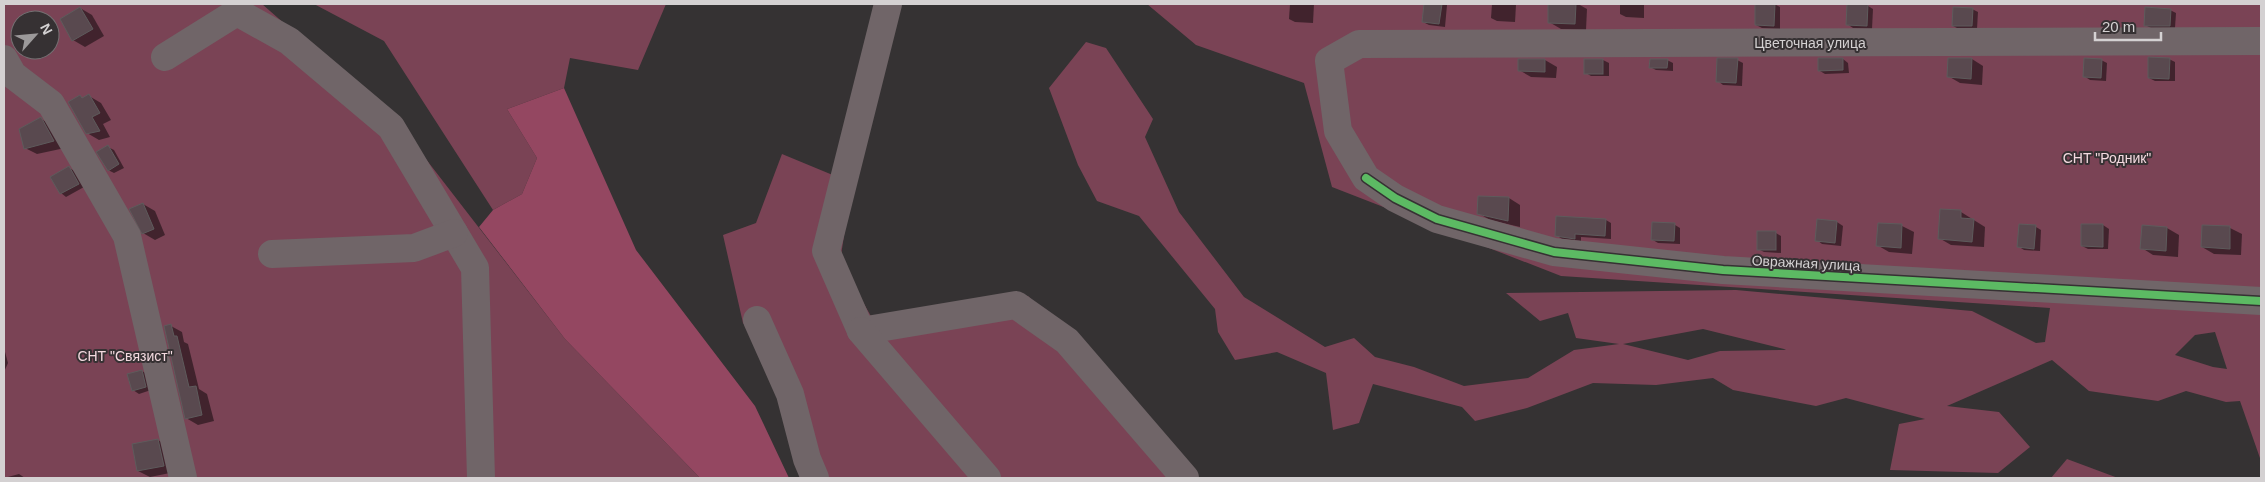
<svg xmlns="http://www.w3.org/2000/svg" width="2265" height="482" viewBox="0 0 2265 482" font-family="Helvetica,sans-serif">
  <rect width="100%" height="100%" fill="#353233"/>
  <!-- green -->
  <g fill="#7a4355" fill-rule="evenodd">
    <path d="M4,4H262L398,123L565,339L700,478H4ZM20,20H50V50H20Z"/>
    <path d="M314,4H666L638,70L570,58L564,88L507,109L537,158L522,194L493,210L384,41Z"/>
    <path d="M1147,4H2261V461L2240,401L2226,402L2186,391L2158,401L2089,391L2052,360L1947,406L1999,412L2030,447L1998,473L1890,470L1899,424L1925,419L1846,398L1816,406L1733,390L1713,378L1656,385L1593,383L1527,408L1475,421L1462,407L1373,384L1359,423L1333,430L1326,373L1277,352L1235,360L1218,332L1215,309L1139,216L1097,201L1078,165L1049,88L1086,42L1106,48L1153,119L1145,137L1179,212L1244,297L1325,347L1354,338L1375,357L1414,367L1464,386L1528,378L1574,350L1619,344L1576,338L1568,313L1540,321L1506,293L1736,290L1972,311L2036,343L2045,342L2050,308L1561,276L1332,187L1304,83L1196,45ZM1703,329L1784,349L1786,350L1720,351L1688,360L1623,344ZM2215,332L2227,369L2213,367L2175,355L2195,335Z"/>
    <path d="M782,154L852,183L840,262L872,318L1028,296L1193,478H816L781,371L743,323L723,235L756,223Z"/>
    <path d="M2067,459L2118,478H2051Z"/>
  </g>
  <!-- forest -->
  <path fill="#944761" d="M564,88L636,250L755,406L789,478H700L565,339L479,227L493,210L522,194L537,158L507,109Z"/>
  <!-- shadow -->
  <g fill="#0007">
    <path d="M1290,4H1314L1313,23L1295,22L1289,19Z"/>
    <path d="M1425,4L1447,5L1445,27L1429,25L1423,22Z"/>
    <path d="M1492,4L1516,5L1515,22L1497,21L1491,18Z"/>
    <path d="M1550,4H1578L1587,9L1586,30L1561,29L1549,22Z"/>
    <path d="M1620,4H1644V18L1626,17L1620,14Z"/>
    <path d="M1757,4H1774L1780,7V29L1762,28L1756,25Z"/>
    <path d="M1868,6L1873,9L1872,29L1853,28L1847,24Z"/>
    <path d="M80,8L92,15L104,36L85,47L73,40Z"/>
    <path d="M1972,9L1978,12L1977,29H1959L1953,26Z"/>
    <path d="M2170,10L2176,13L2175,28H2151L2145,25Z"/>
    <path d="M1843,59L1848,63L1849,73L1825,74L1820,71Z"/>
    <path d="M1972,59L1983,66L1982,85L1960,83L1948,76Z"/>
    <path d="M2169,59L2175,62V81H2155L2149,78Z"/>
    <path d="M1545,60L1557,67L1556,78L1531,77L1519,70Z"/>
    <path d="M1603,60L1609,63V76H1591L1586,73Z"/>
    <path d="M1667,60L1673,63V71L1656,70L1650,67Z"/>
    <path d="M1737,60L1743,63L1742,86L1723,85L1718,81Z"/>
    <path d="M2101,60L2107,63L2106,81L2090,80L2084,76Z"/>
    <path d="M89,96L101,103L111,120L103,124L110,137L99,140L87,133L80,97L84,99Z"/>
    <path d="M41,119L52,125L65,148L37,154L25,148Z"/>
    <path d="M108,147L114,150L124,168L114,173L108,170Z"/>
    <path d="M69,168L75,171L84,187L66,197L61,193Z"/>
    <path d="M1509,198L1520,205V227L1490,220L1478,213Z"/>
    <path d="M143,204L155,211L165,235L155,240L143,233Z"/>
    <path d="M1961,212L1985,227L1984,247L1951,245L1939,238Z"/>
    <path d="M1606,220L1611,223V239L1581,237V241L1562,239L1556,235Z"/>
    <path d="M1819,220L1837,222L1843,226L1841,246L1822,244L1817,240Z"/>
    <path d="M1675,225L1680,228V244L1658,243L1653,240Z"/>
    <path d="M2103,225L2109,229L2108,249H2088L2082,246Z"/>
    <path d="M1902,226L1914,232L1912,254L1889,252L1877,245Z"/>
    <path d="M2203,226L2230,228L2242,234L2241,255L2214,254L2202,247Z"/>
    <path d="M2036,227L2041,230L2040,251L2024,250L2018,246Z"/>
    <path d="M2143,227L2167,228L2179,235L2178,257L2153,255L2142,248Z"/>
    <path d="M1776,233L1781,236V253L1764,252L1758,249Z"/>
    <path d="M171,326L182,332L184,342L188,344L199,389L207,394L214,421L198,425L186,418Z"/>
    <path d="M4,348L8,363L4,372Z"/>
    <path d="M142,371L147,374L151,390L139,394L133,390Z"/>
    <path d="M158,440L170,447L175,472L150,477L138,471Z"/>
    <path d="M19,474L25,478H4Z"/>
  </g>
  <!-- building -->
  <g fill="#59494f" stroke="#5e5b5c">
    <path d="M1424,4H1442L1439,24L1422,22Z"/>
    <path d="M1548,4H1576L1575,24L1548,23Z"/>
    <path d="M1755,4H1775L1774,26L1755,25Z"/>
    <path d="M1847,4H1868L1867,26L1846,25Z"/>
    <path d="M80,7L93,29L72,41L60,19Z"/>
    <path d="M1953,7L1973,8L1972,26H1952Z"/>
    <path d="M2145,7L2171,9L2170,26H2144Z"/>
    <path d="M2148,57L2170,58L2169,79L2148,78Z"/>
    <path d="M1717,58H1738L1736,83L1716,82Z"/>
    <path d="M1818,58H1843V70L1818,71Z"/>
    <path d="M1948,58H1972L1971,79L1947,77Z"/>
    <path d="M2084,58L2102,59L2101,78L2083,77Z"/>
    <path d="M1518,59H1545V72L1518,71Z"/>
    <rect x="1584" y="59" width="19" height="15"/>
    <path d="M1650,59H1668L1667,68H1649Z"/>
    <path d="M89,94L100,113L92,117L100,131L86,134L68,102L80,95L82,98Z"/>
    <path d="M41,117L54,141L24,149L19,129Z"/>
    <path d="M108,145L119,164L108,171L96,152Z"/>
    <path d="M69,166L79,184L60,194L50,177Z"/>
    <path d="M1478,196L1509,197L1508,221L1477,214Z"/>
    <path d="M143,203L154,229L142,234L129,209Z"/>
    <path d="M1940,209L1961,210V218L1974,219L1972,242L1938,239Z"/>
    <path d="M1556,216L1606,219L1605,236L1575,234V239L1555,236Z"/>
    <path d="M1817,219L1837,221L1835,243L1815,241Z"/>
    <path d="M1652,222L1675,223L1674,241L1651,240Z"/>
    <path d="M1878,223L1902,224L1901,248L1876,246Z"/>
    <path d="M2019,224L2036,225L2034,249L2017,247Z"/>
    <path d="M2081,224H2103V247L2081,246Z"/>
    <path d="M2142,225L2167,227L2166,251L2140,249Z"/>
    <path d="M2202,225L2230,226V249L2201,247Z"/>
    <rect x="1757" y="231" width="19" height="19"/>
    <path d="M171,324L174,336H177L189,387L196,386L202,415L185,419L164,326Z"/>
    <path d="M142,370L146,387L132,391L127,374Z"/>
    <path d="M158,439L164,466L137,471L132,444Z"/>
  </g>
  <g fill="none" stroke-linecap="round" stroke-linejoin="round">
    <!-- minor -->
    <g stroke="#706568" stroke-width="28">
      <path d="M888,4L826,251L861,331L1016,305L1067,341L1185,478"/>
      <path d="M2261,41L1359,44L1329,61L1338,131L1366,178L1395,198L1437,219L1554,252L1723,270L2261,301"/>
      <path d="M165,57L237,12L289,41L391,127L475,268L481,478"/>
      <path d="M4,59L13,75L51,104L127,236L183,478"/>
      <path d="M272,254L414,248L454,233"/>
      <path d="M757,320L790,394L807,459L815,478"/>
      <path d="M861,331L987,478"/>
    </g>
    <defs>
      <path id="cycleway" d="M1366,178L1395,198L1437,219L1554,252L1723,270L2261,301"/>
    </defs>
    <!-- cycleway casing -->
    <use href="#cycleway" stroke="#363133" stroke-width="11"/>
    <!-- cycleway -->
    <use href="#cycleway" stroke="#5cba63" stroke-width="8"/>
  </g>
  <g text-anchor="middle" stroke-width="4" stroke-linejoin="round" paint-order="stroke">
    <!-- street labels -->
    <g font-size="14" fill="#d4d1d2" stroke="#363133">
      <text x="1810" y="48">Цветочная улица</text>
      <text transform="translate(1806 263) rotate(3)" y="5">Овражная улица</text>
    </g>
    <!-- park labels -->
    <g font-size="14" fill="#f4dae0" stroke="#363133">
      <text x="2107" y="163">СНТ "Родник"</text>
      <text x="125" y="361">СНТ "Связист"</text>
    </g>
  </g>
  <!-- border -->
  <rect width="2265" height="482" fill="none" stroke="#d4d1d2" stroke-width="10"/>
  <!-- north arrow -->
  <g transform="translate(35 35) rotate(63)"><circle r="24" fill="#363133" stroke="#757173"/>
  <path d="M0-4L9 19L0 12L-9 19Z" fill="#9c999a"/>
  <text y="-8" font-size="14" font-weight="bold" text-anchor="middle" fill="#d4d1d2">N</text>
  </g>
  <!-- scale -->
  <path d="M2095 32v8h66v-8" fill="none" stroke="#d4d1d2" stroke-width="2.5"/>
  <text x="2102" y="32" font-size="15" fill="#d4d1d2" stroke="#363133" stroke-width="4" paint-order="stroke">20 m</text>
</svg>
